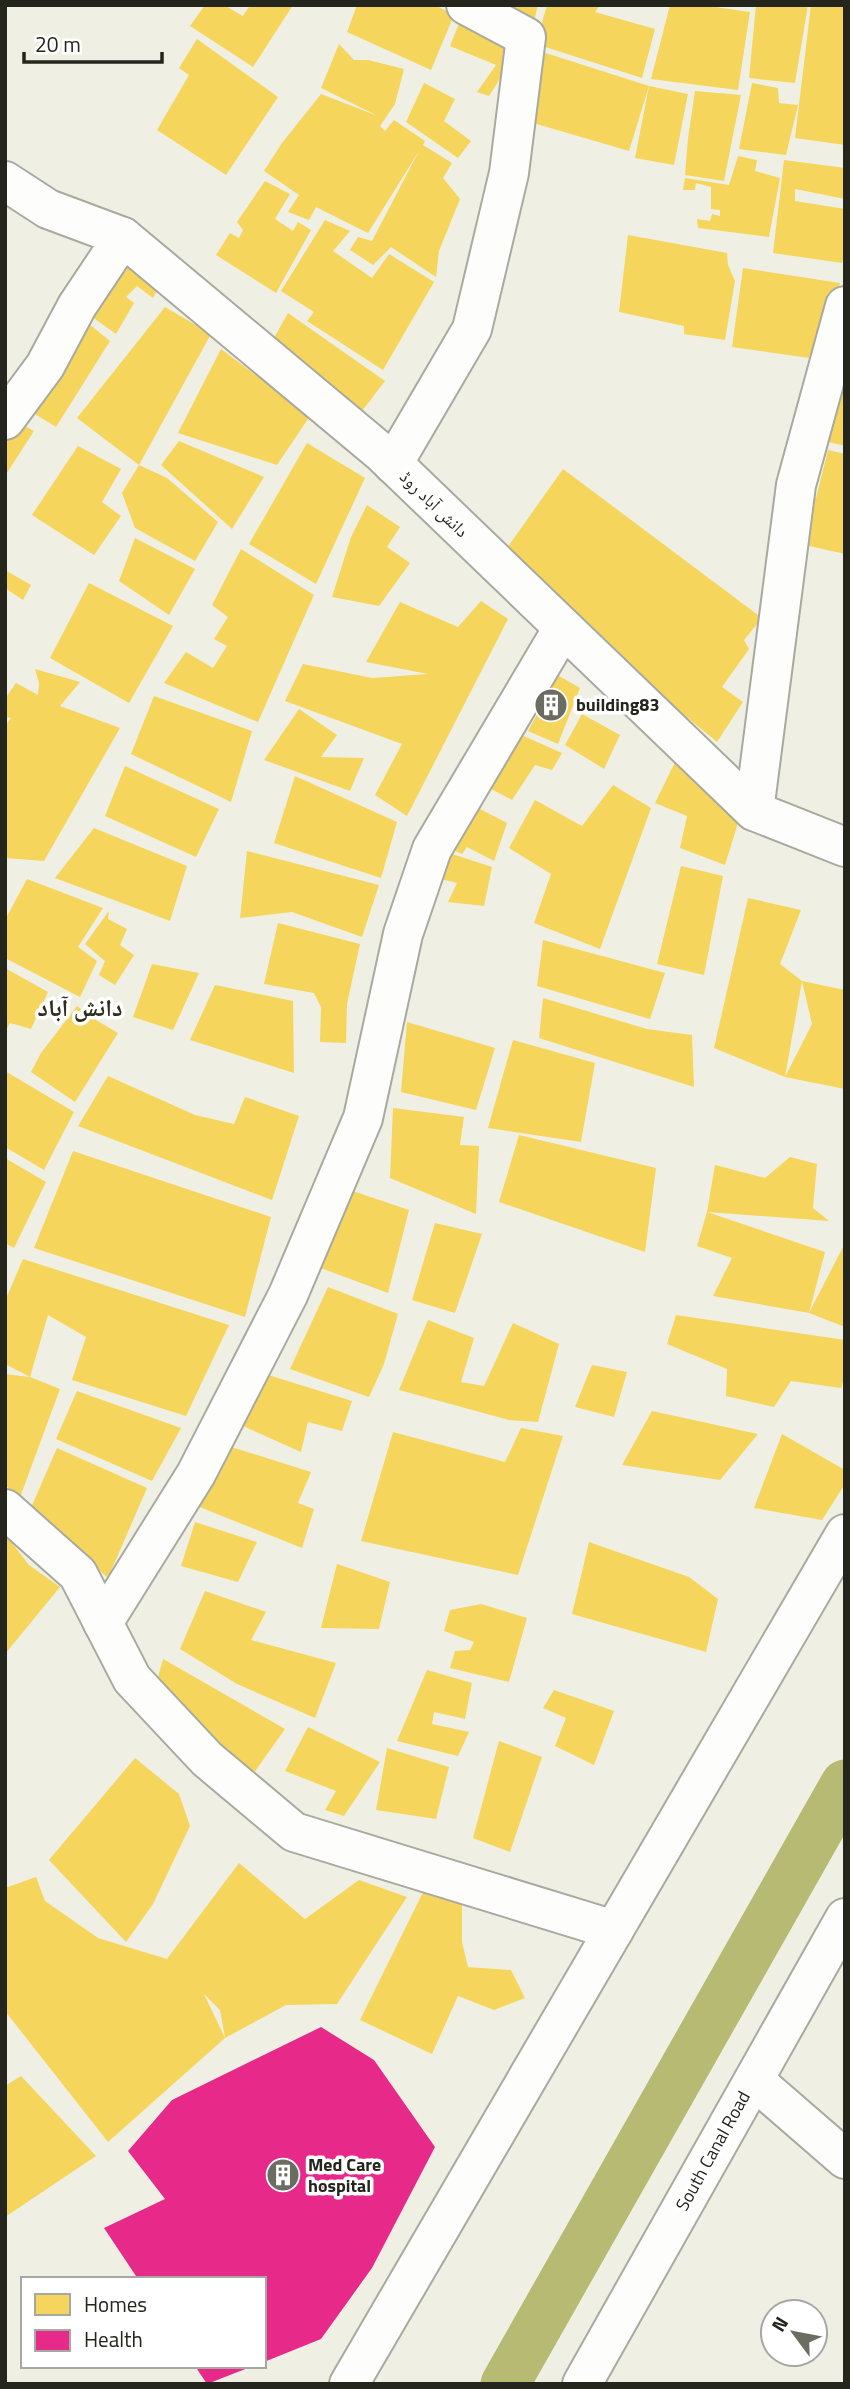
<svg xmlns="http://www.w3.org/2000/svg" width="850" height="2389" viewBox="0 0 850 2389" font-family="'Titillium Web','Noto Naskh Arabic',sans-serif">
  <rect width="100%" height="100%" fill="#eff0e3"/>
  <!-- homes -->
  <g fill="#f6d55c" fill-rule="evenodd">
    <path d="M205,5H224L243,16L250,5H293L253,67L190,26Z"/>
    <path d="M357,5H435L454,15L431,70L347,32Z"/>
    <path d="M483,5H538L532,29Z"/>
    <path d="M547,5H600L595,12L655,29L642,78L536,44Z"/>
    <path d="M670,5H701L750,12L738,90L651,79Z"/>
    <path d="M756,5H808L795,83L749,78Z"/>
    <path d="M811,5L845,7V145L795,138Z"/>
    <path d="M462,16L522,44L489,96L477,92L496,65L450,46Z"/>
    <path d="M197,39L278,97L226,175L157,130L189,75L179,68Z"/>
    <path d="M339,44L354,60H368L404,69L395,104L380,126L385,131L394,120L425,141L423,145L452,163L443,178L460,199L439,251L436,277L391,247L373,265L350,250L358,237L372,241L419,151L368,233L316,207L309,220L288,212L299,195L264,171L282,143L321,94L378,116L321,88Z"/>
    <path d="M533,49L649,86L629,151L516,118Z"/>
    <path d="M424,83L455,99L444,121L471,141L458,158L406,122Z"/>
    <path d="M752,83L778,88L779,103L798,105L786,155L739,149Z"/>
    <path d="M649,86L688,94L674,165L635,158Z"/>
    <path d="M695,91L741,95L724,181L685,175L688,138Z"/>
    <path d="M738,156L757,160L755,171L780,178L769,237L698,228L697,219L710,221L712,214L720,216V210L711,209V187L696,183L695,190H683L685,178L729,185Z"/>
    <path d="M784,160L845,168V199L795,189V201L845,209V253L842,263L773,253Z"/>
    <path d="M265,181L290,194L275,219L293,231L298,222L311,230L276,293L216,255L230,233L239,238L243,230L237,222Z"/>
    <path d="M325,220L350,231L333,251L372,278L389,254L434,282L383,370L307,321L314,312L281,291Z"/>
    <path d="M628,235L727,253L728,265L735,281L725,340L684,334V326L619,312Z"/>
    <path d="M116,248L161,282L153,298L137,286L126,297L134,303L116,334L77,306Z"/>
    <path d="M743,268L840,283L823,360L732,347Z"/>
    <path d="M845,306V446L820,440Z"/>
    <path d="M165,307L211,334L139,465L77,418Z"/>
    <path d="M288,313L385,381L362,411L269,347Z"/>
    <path d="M79,316L110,341L56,427L19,404Z"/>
    <path d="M221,349L310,416L277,465L178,433Z"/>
    <path d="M14,420L34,431L5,476V432Z"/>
    <path d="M179,441L264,477L232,529L161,465Z"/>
    <path d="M307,443L365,478L316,584L249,544Z"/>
    <path d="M78,446L121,469L102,502L121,516L94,555L32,515Z"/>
    <path d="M828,450L845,454V554L796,543L809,497L816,498Z"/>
    <path d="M139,465L167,478L218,522L195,561L135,528L122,493Z"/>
    <path d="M563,469L762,618L744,640L749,649L722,687L743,702L717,742L585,633L507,548Z"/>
    <path d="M367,505L400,527L387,547L410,563L379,606L332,597L351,537Z"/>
    <path d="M135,538L195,569L169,615L119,581Z"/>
    <path d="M241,549L314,595L258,722L164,683L186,652L213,668L227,646L214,639L228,617L212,605Z"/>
    <path d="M5,570L31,585L23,600L5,588Z"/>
    <path d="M89,583L173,626L129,703L50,658Z"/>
    <path d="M481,601L508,619L407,816L375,795L402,744L285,701L303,664L372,678L428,674L366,662L400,602L458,627Z"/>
    <path d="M545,668L580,688L558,744L528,731L539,711L521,699Z"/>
    <path d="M35,669L80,682L60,706L120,728L44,861L5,858V726L11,718L5,717V699L16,683L38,695L39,683Z"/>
    <path d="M154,696L252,731L231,802L131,754Z"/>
    <path d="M299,709L337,735L321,757L364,758L350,791L264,760Z"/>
    <path d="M582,714L620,735L604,769L565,745Z"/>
    <path d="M510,730L562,753L552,770L535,765L512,800L482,784Z"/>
    <path d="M680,752L743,807L725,865L680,848L687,816L655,803Z"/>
    <path d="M125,766L219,809L196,857L105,816Z"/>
    <path d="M295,776L397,822L381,878L274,843Z"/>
    <path d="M613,785L651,808L600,949L534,923L551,874L509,848L535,800L582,826Z"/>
    <path d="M465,801L507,823L494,861L467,847L462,854L442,845Z"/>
    <path d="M94,828L187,866L170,921L55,878Z"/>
    <path d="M247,851L379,885L362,937L292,912L240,918Z"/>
    <path d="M443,851L492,867L484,906L448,902L457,883L429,876Z"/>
    <path d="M681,866L723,876L704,975L657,964Z"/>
    <path d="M27,879L103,908L78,947L97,961L80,997L5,958V920Z"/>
    <path d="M748,898L801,910L780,964L802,981L785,1077L812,1024L802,981L845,990V1089L785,1077L714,1048Z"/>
    <path d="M109,911L108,919L127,929L120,945L134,955L115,985L99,975L105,961L85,944Z"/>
    <path d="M278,923L360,944L347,1004L346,1043L320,1042L321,1007L314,993L264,984Z"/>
    <path d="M543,940L665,973L650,1019L537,986Z"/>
    <path d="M152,964L199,973L173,1030L133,1017Z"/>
    <path d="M5,968L48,992L31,1029L10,1023L5,1032Z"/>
    <path d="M215,985L293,1001L294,1073L190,1040Z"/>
    <path d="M543,998L647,1029L692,1035L694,1087L539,1038Z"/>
    <path d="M77,1006L96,1020L118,1033L75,1102L31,1072L41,1053Z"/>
    <path d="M407,1022L495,1048L476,1110L401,1092Z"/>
    <path d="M513,1040L595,1063L581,1142L488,1128Z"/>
    <path d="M5,1071L74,1112L44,1170L5,1147Z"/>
    <path d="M108,1076L195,1115L234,1124L245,1097L299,1116L272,1200L78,1126Z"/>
    <path d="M393,1108L464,1117L460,1145L479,1146L476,1214L390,1178Z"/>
    <path d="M519,1135L656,1168L645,1252L499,1202Z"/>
    <path d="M73,1151L271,1217L245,1317L34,1248Z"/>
    <path d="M790,1157L817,1164L813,1208L829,1221L707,1212L825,1252L809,1313L845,1243V1327L809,1313L713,1296L732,1258L697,1246L707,1212L715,1165L765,1178Z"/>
    <path d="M5,1158L46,1182L14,1248L5,1243Z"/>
    <path d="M344,1188L409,1210L388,1293L318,1267Z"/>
    <path d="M435,1223L482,1234L455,1313L412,1300Z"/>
    <path d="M23,1259L229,1325L186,1416L72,1380L86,1337L48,1315L30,1377L60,1389L19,1500L5,1484V1374L30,1377L5,1364V1301Z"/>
    <path d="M328,1287L398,1314L384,1364L369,1397L290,1369Z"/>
    <path d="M676,1315L845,1340V1376L841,1388L791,1381L774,1407L726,1396L727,1369L667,1344Z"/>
    <path d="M428,1320L474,1338L461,1382L484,1386L513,1323L559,1344L538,1422L509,1420L399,1390Z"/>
    <path d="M592,1365L627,1372L614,1417L575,1407Z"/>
    <path d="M262,1373L352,1401L342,1431L308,1422L301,1452L243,1426Z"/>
    <path d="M77,1391L181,1428L152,1481L56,1439Z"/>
    <path d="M652,1411L758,1434L720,1480L622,1465Z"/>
    <path d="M521,1428L563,1436L518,1575L361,1541L393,1432L505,1462Z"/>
    <path d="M782,1434L845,1470V1484L822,1520L754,1508Z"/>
    <path d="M222,1444L311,1472L298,1503L314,1509L302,1548L192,1504Z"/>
    <path d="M57,1448L147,1488L108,1578L30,1510Z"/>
    <path d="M195,1522L257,1542L238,1582L181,1566Z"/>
    <path d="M5,1534L29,1565L60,1587L5,1654Z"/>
    <path d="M589,1542L689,1577L718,1599L706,1652L572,1614Z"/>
    <path d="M337,1564L390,1582L379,1629L321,1628Z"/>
    <path d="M205,1591L266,1612L251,1640L336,1663L315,1718L237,1684L180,1649Z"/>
    <path d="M481,1604L527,1618L509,1682L450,1668L455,1651L470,1650L474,1642L444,1631L450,1610Z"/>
    <path d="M163,1659L285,1729L251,1777L158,1677Z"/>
    <path d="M427,1670L472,1683L465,1719L434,1712L432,1724L469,1732L458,1756L397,1741Z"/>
    <path d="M554,1690L614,1711L594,1765L555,1746L566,1718L543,1708Z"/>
    <path d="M308,1727L380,1762L344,1816L325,1810L336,1791L285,1771Z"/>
    <path d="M499,1741L542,1757L510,1852L473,1838Z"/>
    <path d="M387,1748L449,1767L436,1819L376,1810Z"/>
    <path d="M135,1758L179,1794L190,1826L153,1904L126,1942L49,1860Z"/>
    <path d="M239,1863L305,1919L359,1880L407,1897L337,2004L286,2005L225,2038L108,2142L5,2011V1888L36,1877L45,1901L98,1938L167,1959ZM204,1994L220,2010L225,2038Z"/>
    <path d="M432,1874L462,1883V1942L468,1967L511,1970L525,1998L494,2010L458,1996L432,2054L360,2020Z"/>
    <path d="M21,2076L96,2156L5,2217V2086Z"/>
  </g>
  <!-- health -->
  <g fill="#e7298a">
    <path d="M321,2027L374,2060L435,2147L372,2268L321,2339L264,2362V2279H138L104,2228L165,2199L128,2151L172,2100Z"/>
    <path d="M195,2366H253L207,2384Z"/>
  </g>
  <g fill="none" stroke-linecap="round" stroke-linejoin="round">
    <!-- canal -->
    <path stroke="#b6ba72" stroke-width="49" d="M505,2384L845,1784"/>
    <defs>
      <g id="street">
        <path d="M5,181L48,209L123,237L383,454L754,811L845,847"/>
        <path d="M5,420L45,366L77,306L123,237"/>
        <path d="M393,464L472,329L509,173L526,37L466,5"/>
        <path d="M754,811L796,485L845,306"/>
        <path d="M5,1509L78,1574L132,1679L207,1759L294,1832L614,1930"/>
        <path d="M103,1623L196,1474L288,1295L363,1118L403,934L432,849L563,628"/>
        <path d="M754,2080L845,2159"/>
      </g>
      <g id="secondary">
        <path d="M349,2384L845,1534"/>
        <path d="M582,2384L845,1918"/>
      </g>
    </defs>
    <!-- street casing -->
    <use href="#street" stroke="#a8a99f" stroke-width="42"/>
    <!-- secondary casing -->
    <use href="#secondary" stroke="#a8a99f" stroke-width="42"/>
    <!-- street -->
    <use href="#street" stroke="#fdfdfb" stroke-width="38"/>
    <!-- secondary -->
    <use href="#secondary" stroke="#fdfdfb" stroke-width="38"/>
  </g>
  <!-- icons -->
  <defs>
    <symbol id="building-disc" viewBox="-11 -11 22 22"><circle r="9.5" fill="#6b6c62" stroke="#fff"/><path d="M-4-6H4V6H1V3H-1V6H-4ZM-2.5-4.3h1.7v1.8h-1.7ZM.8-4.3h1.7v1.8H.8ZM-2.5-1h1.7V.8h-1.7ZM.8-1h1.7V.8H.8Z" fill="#fff"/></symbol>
  </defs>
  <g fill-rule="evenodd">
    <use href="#building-disc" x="532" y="686" width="38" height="38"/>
    <use href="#building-disc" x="264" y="2156" width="38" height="38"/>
  </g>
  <g text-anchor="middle" stroke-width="7" stroke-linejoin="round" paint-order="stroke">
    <!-- street labels -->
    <g font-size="18" fill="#24251c" stroke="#fff">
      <text transform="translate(434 504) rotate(44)" y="6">دانش آباد روڈ</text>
      <text transform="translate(713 2151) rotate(-61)" y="6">South Canal Road</text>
    </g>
    <!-- poi labels -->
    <g font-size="18" font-weight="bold" fill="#24251c" stroke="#fff" text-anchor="start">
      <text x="576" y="711">building83</text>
      <text x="308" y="2171">Med Care<tspan x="308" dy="21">hospital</tspan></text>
    </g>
    <!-- district labels -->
    <g font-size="24" font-weight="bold" fill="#2e2f1b" stroke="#fff">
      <text x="80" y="1016">دانش آباد</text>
    </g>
  </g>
  <!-- border -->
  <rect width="850" height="2389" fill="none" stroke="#24251c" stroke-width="14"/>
  <!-- legend -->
  <rect x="21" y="2277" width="245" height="91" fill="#ffffff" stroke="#a7a8a4" stroke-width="2"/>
  <rect x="35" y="2294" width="35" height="21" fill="#f6d55c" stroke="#a7a8a4" stroke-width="2"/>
  <text x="84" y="2312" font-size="21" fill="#24251c">Homes</text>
  <rect x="35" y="2330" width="35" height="21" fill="#e7298a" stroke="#a7a8a4" stroke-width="2"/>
  <text x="84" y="2347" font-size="21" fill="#24251c">Health</text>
  <!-- north arrow -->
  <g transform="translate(794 2333) rotate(302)"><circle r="33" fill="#ffffff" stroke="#a7a8a4" stroke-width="2"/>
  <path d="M0-5L12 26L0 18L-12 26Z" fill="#6b6c62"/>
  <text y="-10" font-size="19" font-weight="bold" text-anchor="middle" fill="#24251c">N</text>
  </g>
  <!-- scale -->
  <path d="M24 52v10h138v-10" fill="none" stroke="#24251c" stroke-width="3.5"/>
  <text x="35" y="52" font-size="21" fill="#24251c" stroke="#ffffff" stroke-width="5" paint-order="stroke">20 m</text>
</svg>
